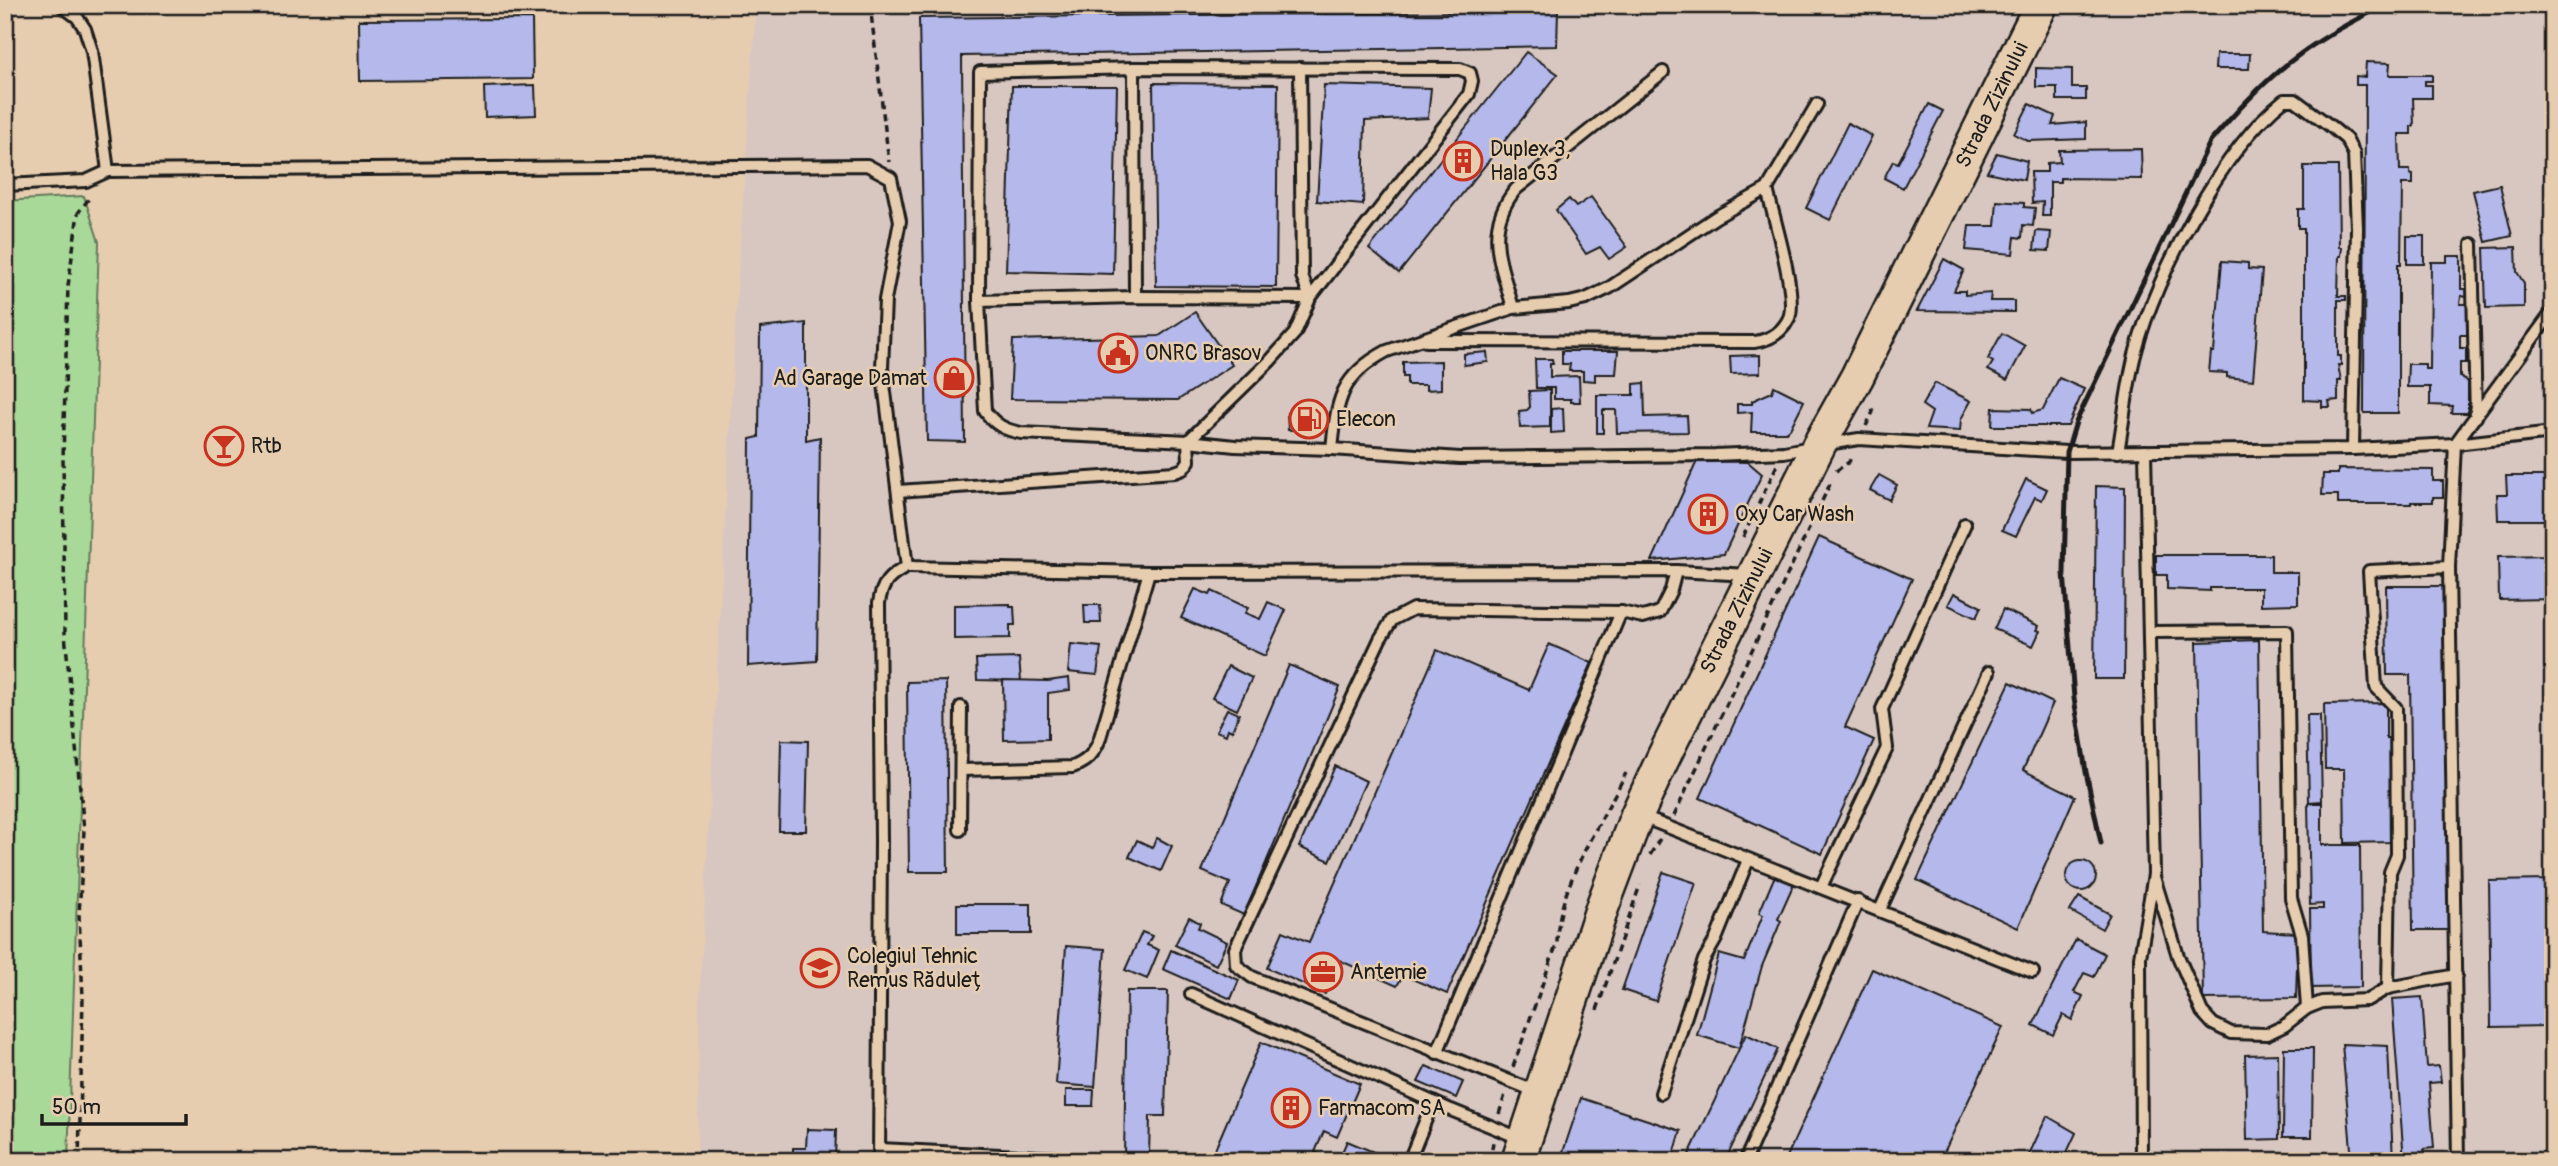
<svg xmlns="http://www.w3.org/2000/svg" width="2558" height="1166" viewBox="0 0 2558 1166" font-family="Pangolin,sans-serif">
  <rect width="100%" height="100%" fill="#e7cdaf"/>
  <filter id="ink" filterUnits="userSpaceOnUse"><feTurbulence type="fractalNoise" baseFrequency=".0143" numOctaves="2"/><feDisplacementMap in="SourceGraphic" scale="14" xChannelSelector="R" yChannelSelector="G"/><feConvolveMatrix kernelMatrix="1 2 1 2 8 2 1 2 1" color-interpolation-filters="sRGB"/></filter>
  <g filter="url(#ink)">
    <!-- built -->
    <path fill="#d8c7c1" d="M756,5H2553V1161H697L699,1005L738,272Z"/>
    <!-- green -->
    <path fill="#a8d999" stroke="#627a5a" stroke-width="2" d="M84,196L99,242L68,1161H5V201Z"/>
    <!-- building -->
    <g fill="#b4b8ea" stroke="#1c1c1c" stroke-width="2">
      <path d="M1558,11L1557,46L962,56L965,442L927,441L919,18Z"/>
      <path d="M532,19L533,79L360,81L359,20Z"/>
      <path d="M1526,52L1558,74L1399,273L1369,249Z"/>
      <path d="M2216,54H2250L2249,69H2215Z"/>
      <path d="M2366,62L2390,63L2389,75H2432V81H2425V85H2432V98H2413L2414,126H2411V134H2399L2400,170H2410V174L2413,175V184H2402L2401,264H2398V413H2364L2365,85H2356V76L2365,77Z"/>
      <path d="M2036,68L2072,69V88H2086V100H2057V87H2036Z"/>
      <path d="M1153,83L1278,84L1276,287L1156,286Z"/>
      <path d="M535,85L536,115L485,117L484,87Z"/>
      <path d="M1324,85L1431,88L1428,118L1365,121L1363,205L1317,201Z"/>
      <path d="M1012,86H1117L1113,274L1006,271Z"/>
      <path d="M1929,104L1943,111L1903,188L1884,178L1893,161L1898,163Z"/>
      <path d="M2029,104L2055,116L2052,125L2086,122V139L2028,141L2014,134Z"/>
      <path d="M1848,123L1872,136L1830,220L1806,208Z"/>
      <path d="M2141,149L2142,179L2060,178V182H2050V216H2042L2043,202L2032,203L2031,172H2047V163L2060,162L2059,150Z"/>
      <path d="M1997,153L2027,161L2024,180L1987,172Z"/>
      <path d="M2304,166H2338L2339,247H2342L2341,256H2339L2338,296H2346V300H2338V356H2341V365H2338L2341,381H2338V400L2329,401L2330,407H2322V401L2304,400V228H2298V209H2304Z"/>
      <path d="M2500,185L2512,236L2486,242L2473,191Z"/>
      <path d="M1591,197L1627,247L1609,259L1600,247L1586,254L1556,210L1569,199L1576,207Z"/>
      <path d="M1997,201L2024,203V207L2035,208L2033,226L2023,225L2022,238L2015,237L2013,254L1966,250L1969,226H1995Z"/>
      <path d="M2036,231L2051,232L2049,251L2034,250Z"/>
      <rect x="2407" y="236" width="17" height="28"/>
      <path d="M2516,247L2517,272L2524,283V307L2486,308L2484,248Z"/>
      <path d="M2447,256H2461V289H2467V297L2461,296L2460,304H2467V335H2460V348H2466V363H2460V377L2468,382V413H2451L2452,406L2430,405V387H2407L2408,364H2425V369H2430L2431,262H2447Z"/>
      <path d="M1944,259L1964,270L1954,291H1965V295L1991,293L1990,301H2014V312L1917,311Z"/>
      <path d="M2222,261L2248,263V269L2262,270L2253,380L2227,377V373L2209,372L2211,352H2214Z"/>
      <path d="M1195,312L1232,365L1178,400L1010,399L1013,340L1159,336Z"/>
      <path d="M806,323V440L820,437L817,661L748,666L750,439L759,437L760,328Z"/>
      <path d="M2002,333L2025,346L2007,380L1988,370L1993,362L1988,359Z"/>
      <path d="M1562,351H1618L1616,374H1595V381L1583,380V371H1569L1570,364H1562Z"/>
      <path d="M1487,352L1488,362L1464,365V354Z"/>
      <path d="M1760,355V373L1731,374L1730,356Z"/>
      <path d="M1535,359H1552L1553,364H1550V377L1579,376L1580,402H1571V399H1554V388H1536Z"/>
      <path d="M1441,361V389L1426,390V385H1407V377H1403V362Z"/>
      <path d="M2059,378L2084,389L2068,426H1992L1993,408L2031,409L2032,413L2043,410Z"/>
      <path d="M1644,383L1645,417L1687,416L1688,432L1617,433L1616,410H1603V433H1597V395H1634V384Z"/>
      <path d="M1935,383L1971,401L1961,419L1960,431L1926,429L1932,412L1922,405Z"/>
      <path d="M1774,386L1804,401L1790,429L1786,432H1751L1752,412L1737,413V404H1752V401L1772,392Z"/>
      <path d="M1550,390V427L1520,428L1519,411L1527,410L1530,407L1529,391Z"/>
      <path d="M1563,408L1564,432L1551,433V409Z"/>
      <path d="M1319,412L1320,429L1288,430L1287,413Z"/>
      <path d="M1697,461L1748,462L1762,474L1724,554L1652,561Z"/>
      <path d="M2338,469L2433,470V481H2443V497H2433V502H2411V504H2338V495H2322L2323,474H2338Z"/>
      <path d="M1879,475L1897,485L1889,500L1870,490Z"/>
      <path d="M2506,476H2553L2550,520H2498L2497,494H2507Z"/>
      <path d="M2026,479L2047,489L2042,500L2035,497L2016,536L2002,530Z"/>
      <path d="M2096,486L2125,487L2124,679H2094Z"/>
      <path d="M1819,537L1912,579L1845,727L1874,740L1822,854L1700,798Z"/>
      <path d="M2156,555H2271V572H2298V604L2261,605V588H2210V591L2167,589V575H2156Z"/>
      <path d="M2553,556V599L2499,600L2498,557Z"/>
      <path d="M2386,586H2445L2448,930H2413L2410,675H2387Z"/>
      <path d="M1195,589L1210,595L1212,591L1248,608L1245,613L1260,619L1268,602L1286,610L1265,656L1181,618Z"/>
      <path d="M1954,593L1981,607L1976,618L1948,605Z"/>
      <path d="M1010,604V607H1014L1015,625H1010V638L954,639V605Z"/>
      <path d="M1084,605H1100L1101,623H1085Z"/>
      <path d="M2003,609L2039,626L2037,630L2040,631L2033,646L1994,629Z"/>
      <path d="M2259,640L2263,931L2298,933L2296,998L2203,999L2197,642Z"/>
      <path d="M1071,644L1101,647L1097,675L1068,672Z"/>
      <path d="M1549,644L1592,663L1447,994L1403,975L1397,986L1339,960L1325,994L1267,968L1283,931L1309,942L1437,650L1529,690Z"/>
      <path d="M1019,658L1021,681L977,680L976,659Z"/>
      <path d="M1289,665L1340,687L1244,915L1221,905L1230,883L1202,871Z"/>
      <path d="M1228,666L1252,678L1237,710L1212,698Z"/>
      <path d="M1069,678L1070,690L1048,693V739L1004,740L1003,680L1048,681Z"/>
      <path d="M946,681L948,872H909L907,682Z"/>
      <path d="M2010,682L2053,703L2023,770L2075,796L2018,928L1917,880Z"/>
      <path d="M2386,703V738H2391L2393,842L2345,843L2344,769H2325L2324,704Z"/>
      <path d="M1227,709L1239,714L1232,731L1228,729L1226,735L1216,731Z"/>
      <path d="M2307,715H2320L2322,801L2309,802Z"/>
      <path d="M781,740L808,741L806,831H779Z"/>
      <path d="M1335,766L1366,781L1330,861L1299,847Z"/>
      <path d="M2308,803H2322V845H2360L2361,987L2311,988L2310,909H2323V904L2310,905Z"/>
      <path d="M1157,838L1172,846L1161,871L1129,857L1137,840L1152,847Z"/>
      <circle cx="2081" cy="876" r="15"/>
      <path d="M1663,872L1696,883L1656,1001L1622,990Z"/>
      <path d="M1776,873L1795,881L1778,919L1781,921L1762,966L1739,1048L1697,1035L1719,954L1744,961L1763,915L1759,913Z"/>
      <path d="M2553,880V1026L2491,1027L2489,881Z"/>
      <path d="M2079,897L2110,914L2102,929L2070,911Z"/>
      <rect x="957" y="904" width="74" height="30"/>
      <path d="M1189,917L1200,923L1198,928L1227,942L1216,965L1175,945Z"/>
      <path d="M1142,932L1152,936L1147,945L1159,950L1147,979L1125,970Z"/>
      <path d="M2076,939L2105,954L2094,977L2084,973L2074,992L2083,996L2072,1020L2063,1015L2053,1035L2033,1025Z"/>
      <path d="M1066,946L1105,949L1095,1087L1056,1084Z"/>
      <path d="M1171,950L1239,980L1231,999L1163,969Z"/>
      <path d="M1872,969L2003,1027L1940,1161H1785Z"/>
      <path d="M1127,991H1168L1165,1116H1150L1149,1156H1124Z"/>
      <path d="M2422,997L2427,1067L2439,1066L2441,1082L2429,1083L2434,1148L2424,1149L2425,1161H2404L2392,999Z"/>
      <path d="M1746,1034L1778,1049L1725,1161H1686Z"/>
      <path d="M1261,1042L1360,1084L1337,1137L1324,1131L1315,1152L1334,1161H1210Z"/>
      <path d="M2342,1044L2388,1046L2393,1161H2352Z"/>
      <path d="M2284,1048H2313L2312,1137H2283Z"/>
      <path d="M2278,1054L2279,1139L2247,1140L2245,1055Z"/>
      <path d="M1426,1066L1463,1082L1456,1098L1418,1082Z"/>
      <path d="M1066,1090H1094L1093,1106H1066Z"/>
      <path d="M1581,1098L1681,1131L1672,1161H1560Z"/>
      <path d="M2047,1116L2076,1133L2063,1161H2026Z"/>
      <path d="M807,1129L836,1130L835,1161H793V1148H806Z"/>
      <path d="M1347,1141L1381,1155L1378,1161H1338Z"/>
    </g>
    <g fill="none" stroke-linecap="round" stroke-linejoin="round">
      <defs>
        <g id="lane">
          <path d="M61,5L77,17L85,29L92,51L108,171"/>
          <path d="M1134,68L1135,297"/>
          <path d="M1300,68L1302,276L1310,298"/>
          <path d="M5,185L86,181L108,171L867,165L891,178L900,221L885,300L882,368L907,567L1149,572L1676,571L1749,575"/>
          <path d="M2472,244L2476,417"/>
          <path d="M1310,298L1135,297L979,301L985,411C995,425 1005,430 1021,433L1188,441L1235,446L1332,449L1460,458L1715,455L1784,452L1811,447"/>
          <path d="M979,301L980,72L1134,68L1460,69L1470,73L1472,81L1469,94L1310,298L1295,333L1270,361L1188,441"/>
          <path d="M1513,308C1501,263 1483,229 1516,189L1663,72"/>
          <path d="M1426,341L1754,342C1769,340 1782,333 1789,318C1798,296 1773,215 1767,189"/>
          <path d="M1827,444L1859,439L2067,452L2353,449L2455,444L2449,567L2458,1161"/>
          <path d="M2455,444L2553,311"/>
          <path d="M2455,444L2553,433"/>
          <path d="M1332,449C1337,400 1340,376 1387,351L1513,308L1569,303L1586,299L1609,288L1716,217L1767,189L1817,104"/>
          <path d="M2118,452C2124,419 2127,383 2136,351C2156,275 2222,149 2284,100H2295L2329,125L2346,139L2354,154L2357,228L2353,449"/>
          <path d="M898,491L1175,472L1183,469L1189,461L1188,441"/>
          <path d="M2149,632L2287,631L2291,898L2302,935L2307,1008"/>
          <path d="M961,770L1073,767C1087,761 1093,755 1099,741L1149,572"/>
          <path d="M1640,816L2033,972"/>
          <path d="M960,830L961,707"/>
          <path d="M2154,877L2178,956L2202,1012L2213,1024L2231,1033L2267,1034L2284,1026L2307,1008L2322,1002L2367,1000L2388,988L2456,975"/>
          <path d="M1821,887L1887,748L1882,709L1965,524"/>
          <path d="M1880,910L1989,672"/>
          <path d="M2388,988L2390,872L2397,855L2396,708L2376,687L2369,571L2449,567"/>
          <path d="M1191,994L1451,1110L1522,1139"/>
          <path d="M1437,1053L1621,612"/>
          <path d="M1539,1093L1252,977L1236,965L1235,949L1380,639L1392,620L1413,609L1621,612L1643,617L1660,612L1671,590L1676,571"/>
          <path d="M1661,1093L1704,960L1716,939L1748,860"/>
          <path d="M880,1149L1059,1158"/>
          <path d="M879,1161L881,841L879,603C882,583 889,576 907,567"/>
          <path d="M1409,1161L1433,1102"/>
          <path d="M1745,1161L1858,901"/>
          <path d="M2141,1161L2140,957L2154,874L2145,451"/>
        </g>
        <g id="secondary">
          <path id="s1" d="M1518,1161L1603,905L1637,815L1664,756L1819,445L1857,377L2041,5"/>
        </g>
      </defs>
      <!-- lane casing -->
      <use href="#lane" stroke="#1c1c1c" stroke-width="16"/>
      <!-- secondary casing -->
      <use href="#secondary" stroke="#1c1c1c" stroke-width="37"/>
      <!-- path -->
      <g stroke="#1c1c1c" stroke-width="3.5" stroke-dasharray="7 5" stroke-linecap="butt">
        <path d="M870,5L889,162"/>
        <path d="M1866,426L1873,412L1871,404"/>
        <path d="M1836,471L1849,462L1852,455"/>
        <path d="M1743,537L1777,465"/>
        <path d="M1674,816L1830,484"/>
        <path d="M1650,855L1661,837"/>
        <path d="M1597,1010L1640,885"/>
        <path d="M1513,1067L1557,943C1557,887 1601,823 1626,773"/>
        <path d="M1499,1114L1505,1095"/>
        <path d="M79,1161L83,997L79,915L84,830L65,634L63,458L68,286L78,213L91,196"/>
        <path d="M1490,1161L1493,1142"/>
      </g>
      <!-- lane -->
      <use href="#lane" stroke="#e7cdaf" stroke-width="10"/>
      <!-- secondary -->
      <use href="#secondary" stroke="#e7cdaf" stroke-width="32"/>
      <!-- rail -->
      <path stroke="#1c1c1c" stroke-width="5" d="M2101,843L2086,772L2074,698L2064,573L2067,452L2076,422L2210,142C2235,113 2261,84 2291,61C2320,38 2353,21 2385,5"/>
    </g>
  </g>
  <!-- icons -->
  <defs>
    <symbol id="building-ring" viewBox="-11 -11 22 22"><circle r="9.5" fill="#e7cdaf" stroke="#c8321e" stroke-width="1.5"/><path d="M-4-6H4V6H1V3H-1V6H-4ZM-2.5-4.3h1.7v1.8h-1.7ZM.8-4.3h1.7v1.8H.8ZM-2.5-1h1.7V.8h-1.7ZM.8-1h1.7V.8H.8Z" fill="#c8321e"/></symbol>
    <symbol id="civic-ring" viewBox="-11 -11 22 22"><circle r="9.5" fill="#e7cdaf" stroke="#c8321e" stroke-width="1.5"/><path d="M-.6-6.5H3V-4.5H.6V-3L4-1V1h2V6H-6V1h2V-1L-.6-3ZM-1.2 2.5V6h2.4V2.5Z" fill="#c8321e"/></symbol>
    <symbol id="shop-ring" viewBox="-11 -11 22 22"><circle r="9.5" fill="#e7cdaf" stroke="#c8321e" stroke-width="1.5"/><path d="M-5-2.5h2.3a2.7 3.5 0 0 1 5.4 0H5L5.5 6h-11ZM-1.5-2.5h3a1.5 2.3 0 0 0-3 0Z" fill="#c8321e"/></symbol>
    <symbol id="fuel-ring" viewBox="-11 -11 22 22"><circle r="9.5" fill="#e7cdaf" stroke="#c8321e" stroke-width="1.5"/><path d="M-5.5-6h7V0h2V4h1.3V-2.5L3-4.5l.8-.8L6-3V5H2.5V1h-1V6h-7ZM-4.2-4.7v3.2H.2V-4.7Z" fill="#c8321e"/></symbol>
    <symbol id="bar-ring" viewBox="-11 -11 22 22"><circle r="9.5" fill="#e7cdaf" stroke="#c8321e" stroke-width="1.5"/><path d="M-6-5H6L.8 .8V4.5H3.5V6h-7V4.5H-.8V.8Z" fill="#c8321e"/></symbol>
    <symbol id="university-ring" viewBox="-11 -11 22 22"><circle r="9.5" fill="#e7cdaf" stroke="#c8321e" stroke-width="1.5"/><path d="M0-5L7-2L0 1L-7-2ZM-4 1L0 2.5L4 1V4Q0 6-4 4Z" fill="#c8321e"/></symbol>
    <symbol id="office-ring" viewBox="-11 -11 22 22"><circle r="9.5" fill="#e7cdaf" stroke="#c8321e" stroke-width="1.5"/><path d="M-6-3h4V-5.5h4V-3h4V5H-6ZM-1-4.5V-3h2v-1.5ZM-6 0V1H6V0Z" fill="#c8321e"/></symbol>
  </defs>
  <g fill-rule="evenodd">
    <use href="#building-ring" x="1441" y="139" width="44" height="44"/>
    <use href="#civic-ring" x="1096" y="331" width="44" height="44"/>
    <use href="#shop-ring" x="932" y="356" width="44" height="44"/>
    <use href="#fuel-ring" x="1287" y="397" width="44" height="44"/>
    <use href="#bar-ring" x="202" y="424" width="44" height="44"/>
    <use href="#building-ring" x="1686" y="492" width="44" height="44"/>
    <use href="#university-ring" x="798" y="946" width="44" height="44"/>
    <use href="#office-ring" x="1301" y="950" width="44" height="44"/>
    <use href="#building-ring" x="1269" y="1086" width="44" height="44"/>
  </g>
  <g text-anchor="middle" stroke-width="5" stroke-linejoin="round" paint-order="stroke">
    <!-- street labels -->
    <g font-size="21" fill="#1c1c1c" stroke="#e7cdaf">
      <text dy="7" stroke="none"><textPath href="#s1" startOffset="1160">Strada Zizinului</textPath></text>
      <text dy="7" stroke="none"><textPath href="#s1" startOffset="593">Strada Zizinului</textPath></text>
    </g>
    <!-- poi labels -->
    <g font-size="21" fill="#1c1c1c" stroke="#e7cdaf" text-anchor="start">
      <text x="1490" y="156">Duplex 3,<tspan x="1490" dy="24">Hala G3</tspan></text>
      <text x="1145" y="360">ONRC Brasov</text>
      <text x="927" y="385" text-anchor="end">Ad Garage Damat</text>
      <text x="1336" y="426">Elecon</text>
      <text x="251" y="453">Rtb</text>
      <text x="1735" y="521">Oxy Car Wash</text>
      <text x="847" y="963">Colegiul Tehnic<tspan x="847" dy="24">Remus Răduleț</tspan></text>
      <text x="1350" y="979">Antemie</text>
      <text x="1318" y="1115">Farmacom SA</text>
    </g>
  </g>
  <!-- margin -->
  <rect width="2558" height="1166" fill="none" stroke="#e7cdaf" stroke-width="28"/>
  <rect x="14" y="14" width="2530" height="1138" fill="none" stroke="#1c1c1c" stroke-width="2.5" filter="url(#ink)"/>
  <!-- scale -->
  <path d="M42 1114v10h144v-10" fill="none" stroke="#1c1c1c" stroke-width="3.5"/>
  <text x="52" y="1114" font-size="21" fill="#1c1c1c" stroke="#e7cdaf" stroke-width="5" paint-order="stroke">50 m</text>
</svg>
